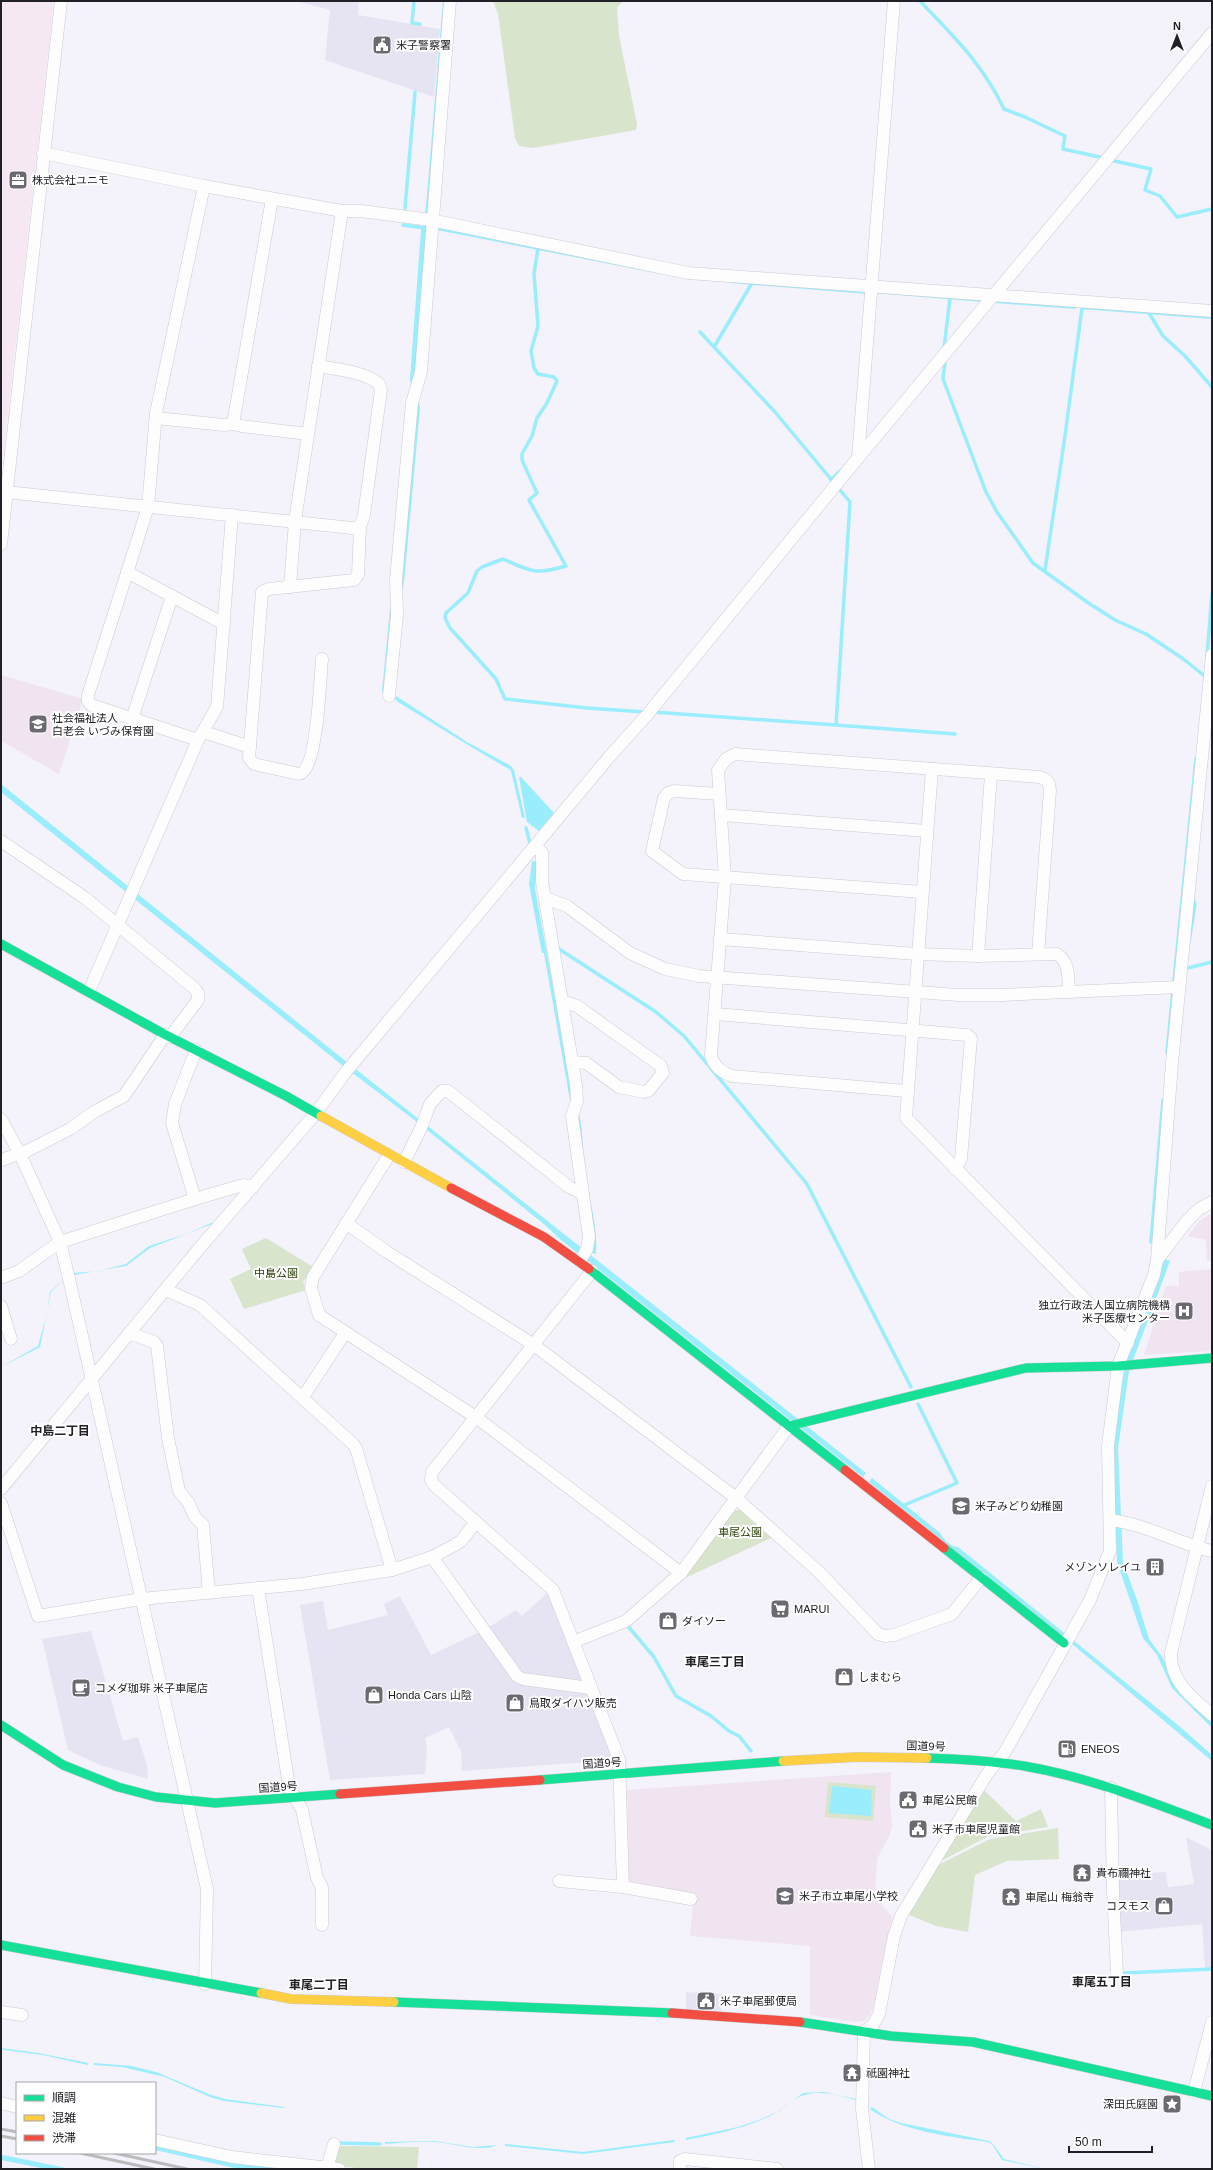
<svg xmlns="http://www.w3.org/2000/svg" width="1213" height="2170" viewBox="0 0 1213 2170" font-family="Arial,'Noto Sans JP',sans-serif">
  <rect width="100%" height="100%" fill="#f4f2fa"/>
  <!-- built -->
  <g fill="#e6e4f3">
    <path d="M296,1H359L358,15L440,29L434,97L325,60L330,10Z"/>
    <path d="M548,1592L582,1679L578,1683L521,1675L486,1629L516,1610L522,1616Z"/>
    <path d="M400,1596L431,1655L481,1631L511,1675L586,1692L616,1760L462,1771L461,1751L449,1727L425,1738L427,1749L425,1774L330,1780L300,1605L323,1601L328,1630L388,1615L384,1604Z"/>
    <path d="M91,1631L123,1741L138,1737L147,1765L148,1779L100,1765L68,1750L42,1639Z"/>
    <path d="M1186,1837L1212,1850V1968H1205L1202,1924L1118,1932L1115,1875L1166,1872L1168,1887L1194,1884Z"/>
    <path d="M686,1992L722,1994L721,2011L686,2009Z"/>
  </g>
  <!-- industrial -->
  <path fill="#f6e8f2" d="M1,1H54L1,474Z"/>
  <!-- education -->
  <g fill="#f0e4f0">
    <path d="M1,675L83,699L59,774L1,741Z"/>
    <path d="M1212,1213V1261H1207L1206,1240L1188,1236L1199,1221Z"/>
    <path d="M1212,1269V1351L1144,1355L1166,1286H1179V1272Z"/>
    <path d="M891,1772L890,1804L892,1824L890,1834L877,1859L875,1897L893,1918L889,1929L874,2006L868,2018L863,2021L855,2022L810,2015V1946L690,1936L694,1894L634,1886L629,1879L627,1790Z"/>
  </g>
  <!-- green -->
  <g fill="#d8e5cc">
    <path d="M493,1H623L617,8L619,36L637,124L636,130L533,148L519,146L515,138L498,14Z"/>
    <path d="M266,1238L313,1267L303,1282L306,1290L244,1309L230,1279L251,1269L242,1249Z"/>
    <path d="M742,1509L773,1537L683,1579L733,1511Z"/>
    <path d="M828,1782L876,1786L873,1821L825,1817Z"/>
    <path d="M984,1790L1016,1821L1041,1809L1048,1827L989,1836L941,1861Z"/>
    <path d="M1058,1828L1059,1859L1007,1861L975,1875L968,1932L936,1926L907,1914L938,1865L990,1839Z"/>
    <path d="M338,2146L419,2147L417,2169H366L337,2166L334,2161Z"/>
  </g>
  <!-- water -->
  <g fill="#99edfc">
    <path d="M443,1H446L430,216L723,280V282L686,279L427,228L415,380L420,409L404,583L395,609L384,693L382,691L390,609L400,582L415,408L410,379L421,230L424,224L427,195Z"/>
    <path d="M731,280L868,290V294L730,283Z"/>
    <path d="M874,291L983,299V302L874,293Z"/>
    <path d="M995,300L1076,306V309L995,303Z"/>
    <path d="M1080,306L1212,316V319L1081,309Z"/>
    <path d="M396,696L467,742L511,766L514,770L525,818H522L511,771L509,769C471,748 435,724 398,702L395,699Z"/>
    <path d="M519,777H521L554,813L539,831L527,822Z"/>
    <path d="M1,784L348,1063L866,1473L863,1477L561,1240L545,1225L417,1122L342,1065L1,792Z"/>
    <path d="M532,861L537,862L535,889L574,1100C585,1123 581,1147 585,1172C589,1199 598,1226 596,1254L592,1253L594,1238L577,1116L570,1100L544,953H542L529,884Z"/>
    <path d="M216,1221L217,1222L150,1248L126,1266L73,1275V1273L99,1271L126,1264L149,1246L186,1234Z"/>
    <path d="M1165,1259L1170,1261L1129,1371L1118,1448L1123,1562L1137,1600L1149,1639L1163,1658L1178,1689L1212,1722V1728L1172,1688L1157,1655L1143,1638L1117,1562L1113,1446L1122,1382L1128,1356Z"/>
    <path d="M63,1280L51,1292L40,1347L1,1367L38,1346L47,1313L50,1292Z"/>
    <path d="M872,1478L940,1533C943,1539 951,1547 958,1547L1178,1725L1212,1755V1761L1071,1643L869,1482Z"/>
    <path d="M832,1786L872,1790L871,1816L829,1813Z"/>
    <path d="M1,2048L38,2053L88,2063V2065L43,2055L4,2050Z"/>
    <path d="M94,2063L131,2066L156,2072L211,2095L225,2099L284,2107L283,2108L224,2101L210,2097L165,2077L122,2067L94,2065Z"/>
    <path d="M824,2092L856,2099L855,2100C841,2095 819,2090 804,2095C793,2098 781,2111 770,2116C743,2129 715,2134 686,2140V2138L738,2127L759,2120L779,2111L803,2093Z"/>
    <path d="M872,2107L889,2119L901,2123L989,2141L993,2144L1004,2159L1045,2169L1002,2160L992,2144L988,2142C952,2137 900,2131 870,2109Z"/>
    <path d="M674,2140L675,2142L583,2154L505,2146V2144L583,2152Z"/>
    <path d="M434,2141L473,2147L498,2145C476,2153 456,2143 434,2142C418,2141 401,2143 385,2144V2142Z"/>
    <path d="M155,2143L309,2169H239L155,2150Z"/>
    <path d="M1,2155L8,2156L71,2169H46L1,2160Z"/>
  </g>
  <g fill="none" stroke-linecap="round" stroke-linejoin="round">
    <!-- stream -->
    <g stroke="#99edfc" stroke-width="3.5">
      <path d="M414,1L412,23L420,24"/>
      <path d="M920,1C954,37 982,63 1004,109L1025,117L1065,136L1063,149L1104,158"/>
      <path d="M1110,160L1151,169L1145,190L1160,196L1177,217L1212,209"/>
      <path d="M405,208L415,92"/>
      <path d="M403,225L426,228"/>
      <path d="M538,248L534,274L538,326L531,351L534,368L538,374L554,377L557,381L547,403L537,418L532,436L522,454V460L537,493L529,500L566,566C535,575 532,572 503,559L482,567L477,571L468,593L446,613L445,618L450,628L496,679L505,699L587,708L645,712"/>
      <path d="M1149,313L1163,336L1185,356L1212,387"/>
      <path d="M700,332L775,412L850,502L836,725L955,734"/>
      <path d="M714,347L752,283"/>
      <path d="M944,348L950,298"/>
      <path d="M945,363L943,379L986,492L997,512L1033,563L1087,602L1115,620L1146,634L1182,658L1206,677"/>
      <path d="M831,480L840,471"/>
      <path d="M1045,570L1065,436L1082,308H1085"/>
      <path d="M1207,656L1212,594"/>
      <path d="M653,712L836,725"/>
      <path d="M526,828L530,843"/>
      <path d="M1189,942L1195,904L1192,897"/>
      <path d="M556,947L656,1012L684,1036L807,1184L911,1387"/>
      <path d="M1188,968L1212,962"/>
      <path d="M1167,1052L1196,759"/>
      <path d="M1151,1242L1163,1100"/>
      <path d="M902,1506L957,1483L918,1404"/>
      <path d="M627,1625L654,1657L676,1696L711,1716L729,1731L739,1736L751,1751"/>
      <path d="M1124,1973L1212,1969"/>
      <path d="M338,2143L380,2144"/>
    </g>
    <defs>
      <g id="street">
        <path d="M43,153L204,186L342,211H361L431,220L688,273L1212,311"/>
        <path d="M156,418L224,425L233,424L272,199"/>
        <path d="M233,424L241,426L308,434"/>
        <path d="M858,458L894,1"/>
        <path d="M6,492L352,528L360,527L364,515L381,390L379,384C363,371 339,370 318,366"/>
        <path d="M1,544L61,1"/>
        <path d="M127,572L224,624"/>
        <path d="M290,587L295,521L342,211"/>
        <path d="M322,659C320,677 318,770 299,774L254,764L249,758L262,592L269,589L354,580L358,575L360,527"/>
        <path d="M389,696L397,615L396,580L412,403L421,372L450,1"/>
        <path d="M132,719L172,596"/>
        <path d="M204,732L250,747"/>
        <path d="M198,740L91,705L88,701V695L148,507L156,413L204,186"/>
        <path d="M932,769L906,1118L1128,1343"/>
        <path d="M719,794L674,791L668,793L664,798L652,851L683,874L922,892"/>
        <path d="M721,815L927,831"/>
        <path d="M1,841L85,898L194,988L198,993V1000L170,1037"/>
        <path d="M536,846L542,853V882L576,1085L577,1101L572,1116L589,1237L587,1249L580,1261"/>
        <path d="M545,898L567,906L630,953L665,969L699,976L958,995H1002L1179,987"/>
        <path d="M720,939L917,954L978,956L1057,954C1070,962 1068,978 1069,992"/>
        <path d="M978,956L991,774"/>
        <path d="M89,991L198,740L217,707L232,515"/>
        <path d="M562,1001L577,1006L661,1066L663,1073L648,1091L644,1092L619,1087L586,1063L572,1062"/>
        <path d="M715,1014L967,1035L971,1038L961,1159L955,1169"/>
        <path d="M906,1091L732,1076C723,1073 713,1066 711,1055L725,878L718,770L726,759L735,754L1040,777C1048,780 1049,782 1050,790L1038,954"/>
        <path d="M1,1119L20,1154L60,1242L70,1283L207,1889L205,1984"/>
        <path d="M389,1155L313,1277L311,1288L319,1315L477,1418L681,1573"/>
        <path d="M1,1160L27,1151L70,1129L94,1112L124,1096L165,1035"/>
        <path d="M404,1162L421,1128L430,1104L442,1091H448L569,1187L583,1194"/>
        <path d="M195,1199L172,1123L175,1104L196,1050"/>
        <path d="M346,1223L387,1252L534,1345L736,1498L819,1572L878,1634L885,1636L894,1635L952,1614L981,1578"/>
        <path d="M1157,1260L1186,1222L1199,1209L1212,1202"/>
        <path d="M592,1271L432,1472L431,1480L434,1485L553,1590L619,1759L623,1887"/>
        <path d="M1,1278L19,1271L60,1242L195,1199L243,1185L253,1187"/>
        <path d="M166,1290L200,1305L353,1444L356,1448L392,1570"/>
        <path d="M1,1306L11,1339"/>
        <path d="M129,1333L154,1342L157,1346L168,1438L179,1491L188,1502L195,1517L203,1525L209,1593"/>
        <path d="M303,1397L345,1333"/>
        <path d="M1212,1486L1171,1653C1170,1682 1193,1698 1212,1715"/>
        <path d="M1,1489L197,1251L316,1113L345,1073L610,756L647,715L858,458L1212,33"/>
        <path d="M1,1503L38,1616L141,1599L302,1584L392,1570L432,1557L455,1545L461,1541L476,1522"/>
        <path d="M1111,1520C1148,1525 1177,1543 1212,1551"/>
        <path d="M432,1557L517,1676L523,1679L590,1688"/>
        <path d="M258,1588L289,1786L302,1810L317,1878L322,1887V1925"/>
        <path d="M573,1642L626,1621L681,1573L789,1426"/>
        <path d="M1111,1788L1113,1891L1117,1973"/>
        <path d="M559,1881L623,1887L691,1899"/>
        <path d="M1,2012L22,2015"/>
        <path d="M1194,2092L1212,2022"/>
        <path d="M1,2103L17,2107"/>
        <path d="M155,2140L232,2157L339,2169"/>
        <path d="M327,2168L334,2144"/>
        <path d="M680,2169V2161L685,2159L777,2169"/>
        <path d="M869,2169L862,2109L864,2032L873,2025L879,2014L894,1936L901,1916L987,1774L1005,1752L1090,1600L1110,1551L1108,1446L1118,1366L1154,1275L1157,1260L1172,1063L1212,655"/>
      </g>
      <g id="fast">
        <path d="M1,944L164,1034L286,1096L321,1116"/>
        <path d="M589,1269L845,1470"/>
        <path d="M789,1426L1026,1368L1118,1366L1212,1358"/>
        <path d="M944,1548L1064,1643"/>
        <path d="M1,1725L63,1765L118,1787L156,1797L215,1803L340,1794"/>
        <path d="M927,1758C959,1759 992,1761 1024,1766C1089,1777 1151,1802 1212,1825"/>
        <path d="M540,1780L783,1761"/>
        <path d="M1,1945L261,1993"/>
        <path d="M394,2002L672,2013"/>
        <path d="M800,2022L891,2036L973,2042L1212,2096"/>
      </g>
      <g id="slow">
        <path d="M321,1116L451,1188"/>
        <path d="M783,1761L857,1757L927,1758"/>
        <path d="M261,1993L291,1999L394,2002"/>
      </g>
      <g id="jam">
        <path d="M451,1188L544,1237L589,1269"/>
        <path d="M845,1470L944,1548"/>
        <path d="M340,1794L540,1780"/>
        <path d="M672,2013L800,2022"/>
      </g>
    </defs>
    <!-- street casing -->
    <use href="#street" stroke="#cbcad1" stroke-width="13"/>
    <!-- fast casing -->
    <use href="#fast" stroke="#cbcad1" stroke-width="10"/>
    <!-- slow casing -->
    <use href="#slow" stroke="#cbcad1" stroke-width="10"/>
    <!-- jam casing -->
    <use href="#jam" stroke="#cbcad1" stroke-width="10"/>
    <!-- street -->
    <use href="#street" stroke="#fdfdfe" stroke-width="12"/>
    <!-- fast -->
    <use href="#fast" stroke="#16e098" stroke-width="9"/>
    <!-- slow -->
    <use href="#slow" stroke="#ffcf43" stroke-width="9"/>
    <!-- jam -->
    <use href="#jam" stroke="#f24e42" stroke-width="9"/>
    <!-- rail -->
    <g stroke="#bcbcbe" stroke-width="3">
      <path d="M1,2129L17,2132"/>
      <path d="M1,2136L17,2139"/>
      <path d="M80,2153L154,2169"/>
      <path d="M114,2153L187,2169"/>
    </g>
  </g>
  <!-- icons -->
  <defs>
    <symbol id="civic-square" viewBox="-11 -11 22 22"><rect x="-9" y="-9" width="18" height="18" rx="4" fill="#6b6a71" stroke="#fefefe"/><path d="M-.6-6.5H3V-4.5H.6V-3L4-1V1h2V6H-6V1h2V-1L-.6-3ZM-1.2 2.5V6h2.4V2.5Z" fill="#fff"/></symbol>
    <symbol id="office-square" viewBox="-11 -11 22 22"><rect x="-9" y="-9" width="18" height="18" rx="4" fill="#6b6a71" stroke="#fefefe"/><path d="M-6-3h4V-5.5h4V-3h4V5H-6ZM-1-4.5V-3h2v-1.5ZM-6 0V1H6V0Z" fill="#fff"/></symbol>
    <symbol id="school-square" viewBox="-11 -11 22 22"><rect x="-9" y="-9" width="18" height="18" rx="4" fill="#6b6a71" stroke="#fefefe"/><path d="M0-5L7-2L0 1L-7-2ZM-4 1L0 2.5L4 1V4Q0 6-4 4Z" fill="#fff"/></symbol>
    <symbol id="hospital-square" viewBox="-11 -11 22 22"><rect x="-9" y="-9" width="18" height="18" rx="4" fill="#6b6a71" stroke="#fefefe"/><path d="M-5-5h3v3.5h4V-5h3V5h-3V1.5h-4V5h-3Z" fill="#fff"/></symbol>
    <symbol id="building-square" viewBox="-11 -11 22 22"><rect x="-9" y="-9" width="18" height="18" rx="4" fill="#6b6a71" stroke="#fefefe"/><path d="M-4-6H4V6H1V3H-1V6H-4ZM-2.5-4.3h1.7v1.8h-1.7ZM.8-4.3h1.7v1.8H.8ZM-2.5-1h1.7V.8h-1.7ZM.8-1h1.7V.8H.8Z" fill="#fff"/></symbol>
    <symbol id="supermarket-square" viewBox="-11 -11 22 22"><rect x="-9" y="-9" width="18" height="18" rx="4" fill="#6b6a71" stroke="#fefefe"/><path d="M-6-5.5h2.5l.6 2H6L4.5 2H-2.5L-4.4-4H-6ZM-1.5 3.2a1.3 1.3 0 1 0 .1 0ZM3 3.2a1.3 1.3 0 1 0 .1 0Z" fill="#fff"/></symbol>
    <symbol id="shop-square" viewBox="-11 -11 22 22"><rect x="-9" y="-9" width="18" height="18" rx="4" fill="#6b6a71" stroke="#fefefe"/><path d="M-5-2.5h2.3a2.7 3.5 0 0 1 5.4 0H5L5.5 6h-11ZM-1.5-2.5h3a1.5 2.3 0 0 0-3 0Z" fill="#fff"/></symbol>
    <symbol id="cafe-square" viewBox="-11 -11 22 22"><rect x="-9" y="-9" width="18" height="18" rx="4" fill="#6b6a71" stroke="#fefefe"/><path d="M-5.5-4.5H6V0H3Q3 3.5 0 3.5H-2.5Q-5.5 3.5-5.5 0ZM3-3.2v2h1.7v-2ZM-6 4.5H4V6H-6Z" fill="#fff"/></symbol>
    <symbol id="fuel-square" viewBox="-11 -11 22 22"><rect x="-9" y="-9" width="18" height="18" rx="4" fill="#6b6a71" stroke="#fefefe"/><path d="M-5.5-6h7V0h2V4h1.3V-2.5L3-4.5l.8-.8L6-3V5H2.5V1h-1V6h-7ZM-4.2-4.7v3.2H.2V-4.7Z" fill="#fff"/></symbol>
    <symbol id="temple-square" viewBox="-11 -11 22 22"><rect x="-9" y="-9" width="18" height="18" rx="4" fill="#6b6a71" stroke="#fefefe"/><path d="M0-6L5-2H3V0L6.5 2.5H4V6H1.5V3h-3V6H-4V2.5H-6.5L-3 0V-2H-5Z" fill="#fff"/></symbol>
    <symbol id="sight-square" viewBox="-11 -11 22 22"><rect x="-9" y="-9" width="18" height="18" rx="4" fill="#6b6a71" stroke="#fefefe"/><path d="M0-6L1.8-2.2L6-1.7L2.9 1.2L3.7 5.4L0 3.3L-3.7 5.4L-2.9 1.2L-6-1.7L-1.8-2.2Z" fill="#fff"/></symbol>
  </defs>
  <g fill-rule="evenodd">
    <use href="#civic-square" x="371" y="34" width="22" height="22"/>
    <use href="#office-square" x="7" y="169" width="22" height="22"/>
    <use href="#school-square" x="27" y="713" width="22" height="22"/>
    <use href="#hospital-square" x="1173" y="1300" width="22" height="22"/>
    <use href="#school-square" x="950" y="1495" width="22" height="22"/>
    <use href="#building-square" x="1144" y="1556" width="22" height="22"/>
    <use href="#supermarket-square" x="769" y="1598" width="22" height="22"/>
    <use href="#shop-square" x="657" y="1610" width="22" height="22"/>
    <use href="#shop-square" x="833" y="1666" width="22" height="22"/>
    <use href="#cafe-square" x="70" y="1677" width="22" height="22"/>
    <use href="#shop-square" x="363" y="1684" width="22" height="22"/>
    <use href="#shop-square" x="504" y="1692" width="22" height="22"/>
    <use href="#fuel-square" x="1056" y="1738" width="22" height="22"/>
    <use href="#civic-square" x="897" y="1789" width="22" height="22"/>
    <use href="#civic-square" x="907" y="1818" width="22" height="22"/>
    <use href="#temple-square" x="1071" y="1862" width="22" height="22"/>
    <use href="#school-square" x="774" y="1885" width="22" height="22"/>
    <use href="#temple-square" x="1000" y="1886" width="22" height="22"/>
    <use href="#shop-square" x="1153" y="1895" width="22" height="22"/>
    <use href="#civic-square" x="695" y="1990" width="22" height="22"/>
    <use href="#temple-square" x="841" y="2062" width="22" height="22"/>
    <use href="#sight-square" x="1161" y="2093" width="22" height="22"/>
  </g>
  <g text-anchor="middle" stroke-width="4" stroke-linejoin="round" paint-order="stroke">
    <!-- poi labels -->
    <g font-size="11" fill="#212027" stroke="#fefefe" text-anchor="start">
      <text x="396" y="49">米子警察署</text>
      <text x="32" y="184">株式会社ユニモ</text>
      <text x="52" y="722">社会福祉法人<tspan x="52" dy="13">白老会 いづみ保育園</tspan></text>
      <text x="1170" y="1309" text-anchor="end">独立行政法人国立病院機構<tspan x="1170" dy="13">米子医療センター</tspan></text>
      <text x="975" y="1510">米子みどり幼稚園</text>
      <text x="1141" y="1571" text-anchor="end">メゾンソレイユ</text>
      <text x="794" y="1613">MARUI</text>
      <text x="682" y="1625">ダイソー</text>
      <text x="858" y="1681">しまむら</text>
      <text x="95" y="1692">コメダ珈琲 米子車尾店</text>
      <text x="388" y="1699">Honda Cars 山陰</text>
      <text x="529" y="1707">鳥取ダイハツ販売</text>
      <text x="1081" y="1753">ENEOS</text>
      <text x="922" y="1804">車尾公民館</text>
      <text x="932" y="1833">米子市車尾児童館</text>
      <text x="1096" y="1877">貴布禰神社</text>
      <text x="799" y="1900">米子市立車尾小学校</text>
      <text x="1025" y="1901">車尾山 梅翁寺</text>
      <text x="1150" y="1910" text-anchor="end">コスモス</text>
      <text x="720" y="2005">米子車尾郵便局</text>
      <text x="866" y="2077">祇園神社</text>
      <text x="1158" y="2108" text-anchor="end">深田氏庭園</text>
    </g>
    <!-- park labels -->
    <g font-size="11" fill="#2f450c" stroke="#fefefe">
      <text x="276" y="1277">中島公園</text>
      <text x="740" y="1536">車尾公園</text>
    </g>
    <!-- street labels -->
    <g font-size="11" fill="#212027" stroke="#fefefe">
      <text transform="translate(926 1746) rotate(2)" y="4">国道9号</text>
      <text transform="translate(602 1763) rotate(-4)" y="4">国道9号</text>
      <text transform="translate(278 1787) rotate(-4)" y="4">国道9号</text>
    </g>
    <!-- neighbourhood labels -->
    <g font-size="12" font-weight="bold" fill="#212027" stroke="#fefefe">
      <text x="60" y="1435">中島二丁目</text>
      <text x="715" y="1666">車尾三丁目</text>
      <text x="1102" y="1986">車尾五丁目</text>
      <text x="319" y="1989">車尾二丁目</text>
    </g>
  </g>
  <!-- border -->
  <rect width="1213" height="2170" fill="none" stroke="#212027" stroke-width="4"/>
  <!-- legend -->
  <rect x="16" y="2082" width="140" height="72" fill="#fefefe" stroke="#a6a5a8"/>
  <rect x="24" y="2095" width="20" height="6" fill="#16e098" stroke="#a6a5a8"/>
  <text x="52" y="2102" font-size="12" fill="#212027">順調</text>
  <rect x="24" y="2115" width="20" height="6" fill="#ffcf43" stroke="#a6a5a8"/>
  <text x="52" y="2122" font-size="12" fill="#212027">混雑</text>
  <rect x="24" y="2135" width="20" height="6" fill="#f24e42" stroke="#a6a5a8"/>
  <text x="52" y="2142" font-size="12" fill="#212027">渋滞</text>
  <!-- north arrow -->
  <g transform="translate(1177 36)" stroke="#fefefe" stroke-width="3" paint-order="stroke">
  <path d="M0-3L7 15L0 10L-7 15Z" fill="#212027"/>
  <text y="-6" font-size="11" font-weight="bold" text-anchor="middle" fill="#212027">N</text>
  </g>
  <!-- scale -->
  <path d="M1069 2146v6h83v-6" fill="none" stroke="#212027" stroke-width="2"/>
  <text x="1075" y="2146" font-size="12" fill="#212027" stroke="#fefefe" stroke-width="3" paint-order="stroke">50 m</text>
</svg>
